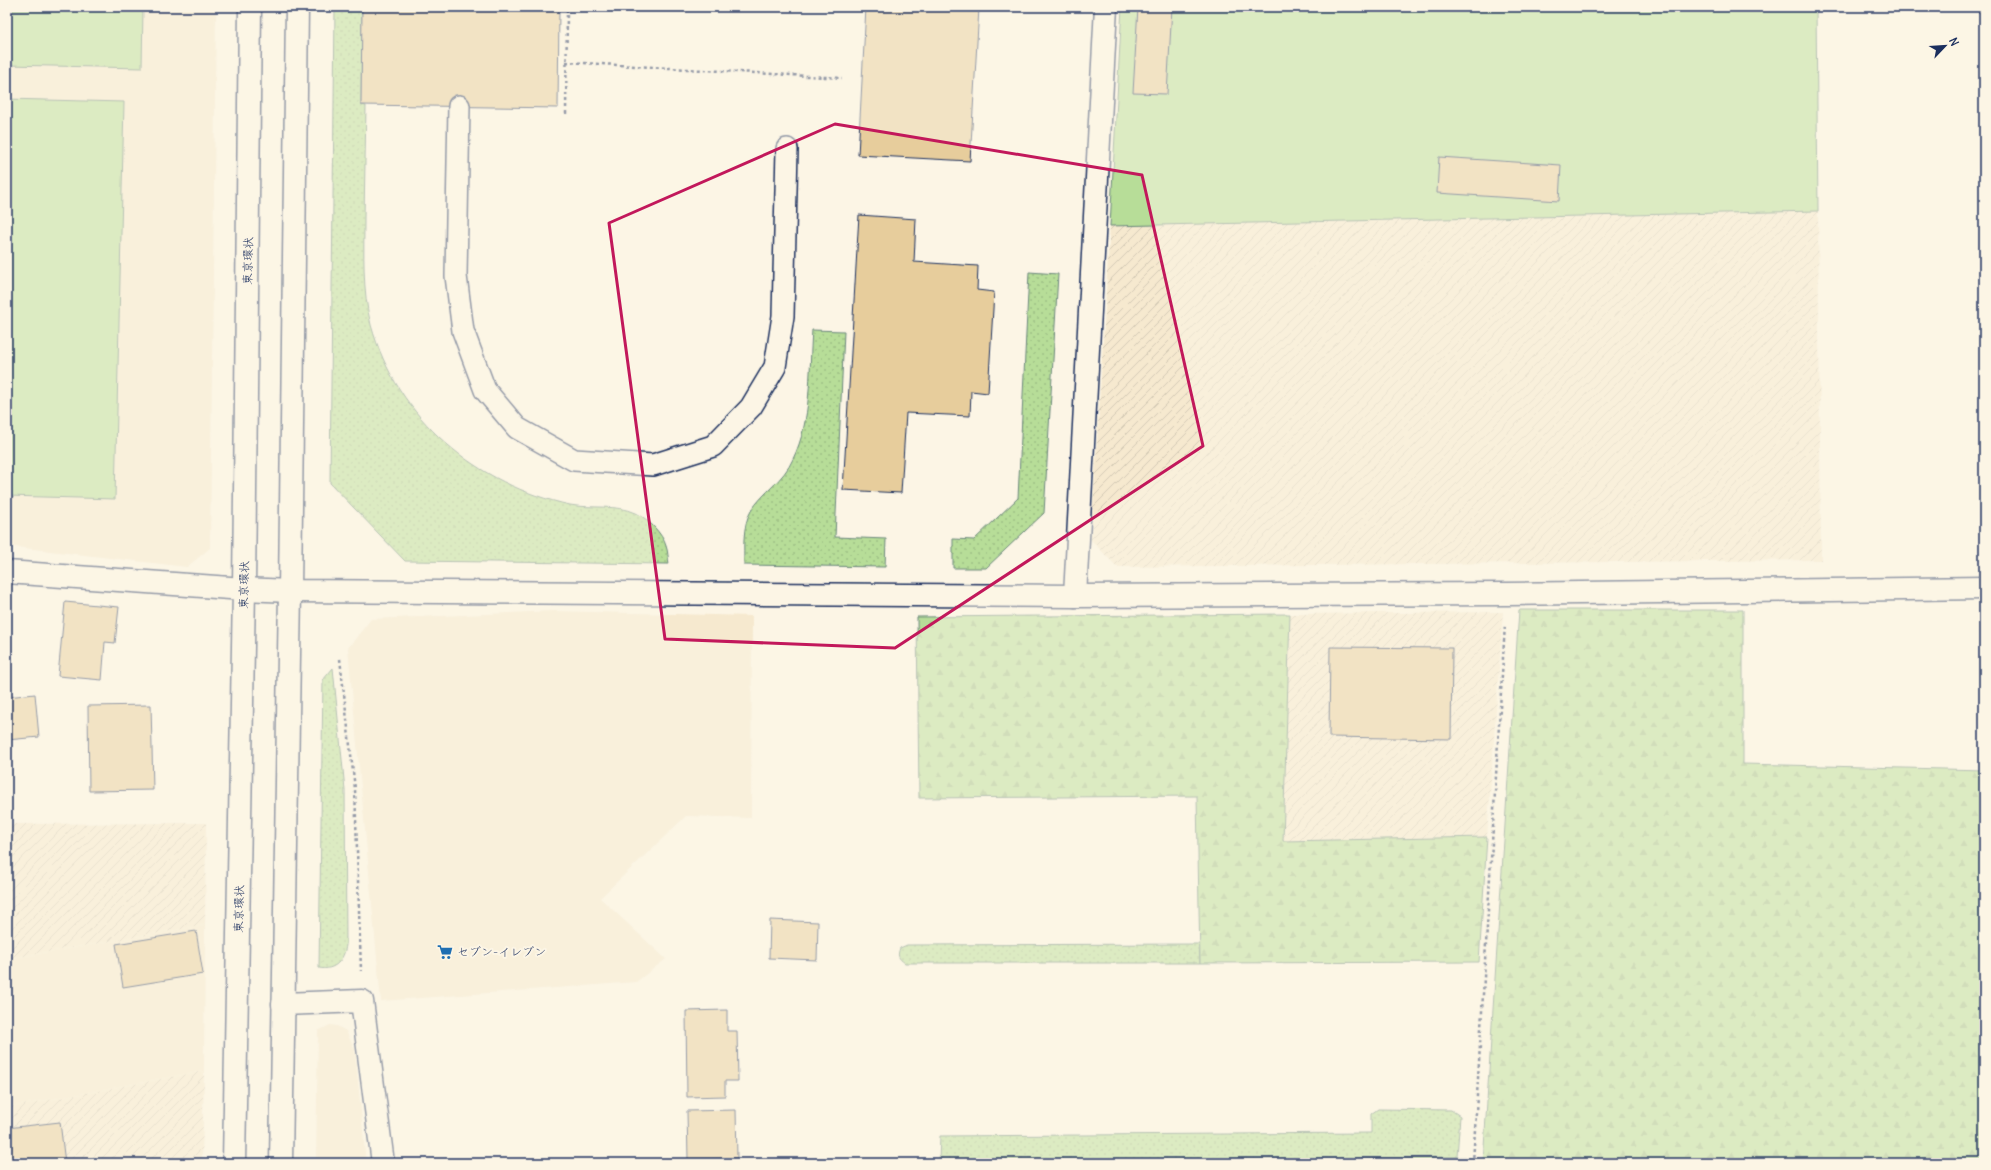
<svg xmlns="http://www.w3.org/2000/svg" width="1991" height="1170" viewBox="0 0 1991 1170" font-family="Delius,'Klee One',sans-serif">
  <defs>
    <pattern id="industrial-furrows" width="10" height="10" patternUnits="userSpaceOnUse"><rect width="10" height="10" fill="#f6e9cf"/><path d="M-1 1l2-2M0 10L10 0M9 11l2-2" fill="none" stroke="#d2c8b4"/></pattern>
    <pattern id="grass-dots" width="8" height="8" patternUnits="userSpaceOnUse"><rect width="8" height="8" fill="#b7dd98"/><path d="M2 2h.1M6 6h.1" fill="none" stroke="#9dbe85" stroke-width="1.8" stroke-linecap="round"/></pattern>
    <pattern id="forest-firs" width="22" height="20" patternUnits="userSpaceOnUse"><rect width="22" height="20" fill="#b7dd98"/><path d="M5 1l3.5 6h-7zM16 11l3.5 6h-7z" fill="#9dbe85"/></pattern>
  </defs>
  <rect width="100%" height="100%" fill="#fcf5e5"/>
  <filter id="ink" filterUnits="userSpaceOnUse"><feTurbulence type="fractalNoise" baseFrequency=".025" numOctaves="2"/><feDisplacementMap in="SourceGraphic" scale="8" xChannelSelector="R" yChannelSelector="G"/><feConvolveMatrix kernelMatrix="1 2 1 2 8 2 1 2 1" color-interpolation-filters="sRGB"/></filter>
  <g filter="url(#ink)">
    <!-- built -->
    <g fill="#f6e9cf">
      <path d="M7,7H216L210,548L187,567L7,546Z"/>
      <path d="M553,611L752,616L751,818L686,816L600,898L666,959L636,982L381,1001L348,648L371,619Z"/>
      <path d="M205,925L204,1071L11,1107L7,1009V959Z"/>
      <path d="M330,1025L337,1026L346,1031L355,1050L366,1163H316L318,1031Z"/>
    </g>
    <!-- industrial -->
    <g fill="url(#industrial-furrows)">
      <path d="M1818,211L1821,560L1117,567L1091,540L1110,226Z"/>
      <path d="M1503,612L1487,837L1283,842L1290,614Z"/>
      <path d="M206,823L205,925L7,959V824Z"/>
      <path d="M7,1009L11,1107L204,1071L202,1163H7Z"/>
    </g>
    <!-- grass -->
    <g fill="url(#grass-dots)" stroke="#69867b">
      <path d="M335,7H362L361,105L366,106C365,143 365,180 364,217C364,253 362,290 371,325C397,419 477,485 570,505C591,509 617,504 636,513C647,518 663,534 666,546C668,551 668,558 669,564L405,561L330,483Z"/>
      <path d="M1029,272L1058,274L1044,513L986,568H953V539L974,540L1018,498Z"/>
      <path d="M812,330L844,331L835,537L886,539L885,567L744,565C744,548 742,526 751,511C763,492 784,480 793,459C812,420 809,373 812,330Z"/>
      <path d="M333,668L345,790L346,945C344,960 335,971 319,968L323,680Z"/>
      <path d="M1199,944L1200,963H905C898,958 897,956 900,948L907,945Z"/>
      <path d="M1378,1109L1451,1110L1460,1116L1457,1157L939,1162L940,1136L1371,1133V1114Z"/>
    </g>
    <!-- forest -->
    <g fill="url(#forest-firs)" stroke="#69867b">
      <path d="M1519,610H1743V764L1984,770V1163H1483Z"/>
      <path d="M1290,614L1283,841L1487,837L1479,962L1200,963L1197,796L919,798L917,617Z"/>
      <path d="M1466,1157V1163H1351V1159Z"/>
    </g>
    <!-- green -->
    <g fill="#b7dd98" stroke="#69867b">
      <path d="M7,7H143L142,68L7,65Z"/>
      <path d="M1122,7H1816L1818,211L1110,226Z"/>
      <path d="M7,99L124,102L115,499L7,496Z"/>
    </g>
    <!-- building -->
    <g fill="#e7cd9c" stroke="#1b2f5e">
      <path d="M362,7H559L558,108L361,105Z"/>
      <path d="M866,7L979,8L970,161L858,155Z"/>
      <path d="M1138,7H1172L1167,94L1133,93Z"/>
      <path d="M1439,157L1561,165L1559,201L1437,193Z"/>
      <path d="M859,215L916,219L914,262L978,266L977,290L994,292L988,393L971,391L970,416L906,413L901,493L843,490Z"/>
      <path d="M65,602L119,607L115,643L105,642L102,680L58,676Z"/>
      <path d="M1330,647L1452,648L1451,739L1329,737Z"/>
      <path d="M35,694L39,737L7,740V697Z"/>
      <path d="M151,705L153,790L89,791L88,706Z"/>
      <path d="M770,920L818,922L817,960L769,958Z"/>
      <path d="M196,931L203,974L123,987L116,944Z"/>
      <path d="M727,1010V1031H737L738,1081H725V1096L687,1097L686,1011Z"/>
      <path d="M736,1110L737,1158L688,1159L687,1111Z"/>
      <path d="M60,1122L65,1163H7V1124V1128Z"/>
    </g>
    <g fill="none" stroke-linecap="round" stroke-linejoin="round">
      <defs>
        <path id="service" d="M459,106L456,276L463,331L485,390L517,428L574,460L653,465L713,446L751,407L775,367L783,316L787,149"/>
        <path id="minor" d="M283,1004L362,1001L383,1163"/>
        <g id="tertiary">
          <path d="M7,572L244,589L290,591L1075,596L1507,594L1984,588"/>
          <path d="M1075,596L1106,7"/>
        </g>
        <g id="trunk">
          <path d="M234,1163L244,589L250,7"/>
          <path d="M281,1163L290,591L297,7"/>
        </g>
      </defs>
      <!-- service casing -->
      <use href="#service" stroke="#1b2f5e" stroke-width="24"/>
      <!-- minor casing -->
      <use href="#minor" stroke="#1b2f5e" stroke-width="25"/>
      <!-- tertiary casing -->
      <use href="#tertiary" stroke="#1b2f5e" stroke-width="25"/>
      <!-- trunk casing -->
      <use href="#trunk" stroke="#1b2f5e" stroke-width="25"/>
      <!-- path -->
      <g stroke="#1b2f5e" stroke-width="2.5" stroke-dasharray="3 3" stroke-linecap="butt">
        <path d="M566,62L842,78"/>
        <path d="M566,114L567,7"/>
        <path d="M340,659L355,789L361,971"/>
        <path d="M1473,1163L1505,624"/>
      </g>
      <!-- service -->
      <use href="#service" stroke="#fcf5e5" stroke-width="21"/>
      <!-- minor -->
      <use href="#minor" stroke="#fcf5e5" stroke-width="22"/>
      <!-- tertiary -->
      <use href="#tertiary" stroke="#fcf5e5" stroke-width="22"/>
      <!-- trunk -->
      <use href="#trunk" stroke="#fcf5e5" stroke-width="22"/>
    </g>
  </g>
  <!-- marked area -->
  <path d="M0 0H1991V1170H0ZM835,124L1142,175L1203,446L895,648L665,639L609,223Z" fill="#fcf5e5" fill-opacity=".55" fill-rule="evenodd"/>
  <path fill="none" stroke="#c2185b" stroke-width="3" stroke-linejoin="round" d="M835,124L1142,175L1203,446L895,648L665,639L609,223Z"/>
  <!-- icons -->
  <defs>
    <symbol id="supermarket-bare" viewBox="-9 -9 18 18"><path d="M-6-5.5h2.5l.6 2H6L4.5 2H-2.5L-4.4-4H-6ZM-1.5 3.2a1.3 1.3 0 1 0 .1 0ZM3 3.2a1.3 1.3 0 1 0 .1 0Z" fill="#1f6fb2" stroke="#fcf5e5" stroke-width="2.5" paint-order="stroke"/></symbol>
  </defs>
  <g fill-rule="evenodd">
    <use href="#supermarket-bare" x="434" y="941" width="22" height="22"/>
  </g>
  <g text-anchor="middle" stroke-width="4" stroke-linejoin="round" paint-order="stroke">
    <!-- street labels -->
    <g font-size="12" fill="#1b2f5e" stroke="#fcf5e5">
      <text transform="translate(248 261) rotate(-89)" y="4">東京環状</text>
      <text transform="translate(244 585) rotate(-89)" y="4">東京環状</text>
      <text transform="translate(239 909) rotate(-89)" y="4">東京環状</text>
    </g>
    <!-- poi labels -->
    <g font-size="12" fill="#1b2f5e" stroke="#fcf5e5" text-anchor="start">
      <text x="457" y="956">セブン-イレブン</text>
    </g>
  </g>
  <!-- margin -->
  <rect width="1991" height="1170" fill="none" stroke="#fcf5e5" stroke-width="24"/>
  <rect x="12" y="12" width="1967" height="1146" fill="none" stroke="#1b2f5e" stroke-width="1.5" filter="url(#ink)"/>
  <!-- north arrow -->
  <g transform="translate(1945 46) rotate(65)" stroke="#fcf5e5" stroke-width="3" paint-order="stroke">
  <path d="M0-3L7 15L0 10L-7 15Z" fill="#1b2f5e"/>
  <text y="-6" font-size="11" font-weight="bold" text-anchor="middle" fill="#1b2f5e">N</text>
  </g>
</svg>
